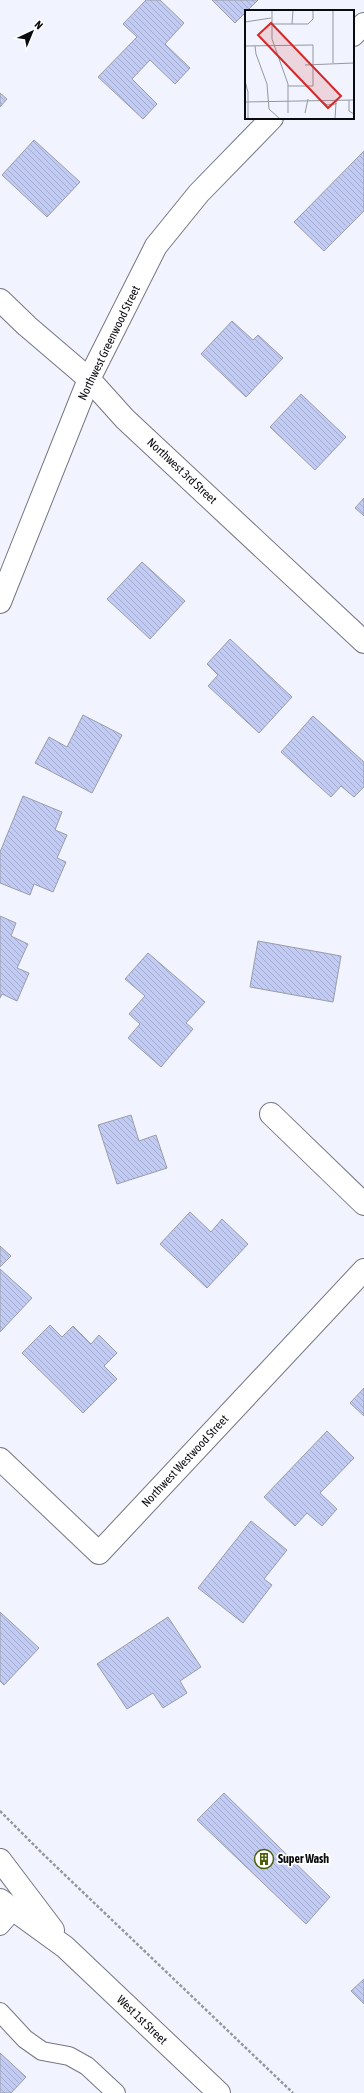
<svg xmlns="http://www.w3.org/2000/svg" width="364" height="2093" viewBox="0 0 364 2093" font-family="'Asap Condensed',sans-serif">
  <defs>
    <pattern id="building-back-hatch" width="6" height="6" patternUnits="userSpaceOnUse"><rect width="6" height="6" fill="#c1cbf3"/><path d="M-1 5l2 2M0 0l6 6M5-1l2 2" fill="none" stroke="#a4adcf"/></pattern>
  </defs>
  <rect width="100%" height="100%" fill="#f1f4fe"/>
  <!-- building -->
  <g fill="url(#building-back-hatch)" stroke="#9a9da9">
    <path d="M146,0H160L184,23L165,44L190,68L175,84L150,60L132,79L157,104L143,119L98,77L137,37L123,24Z"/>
    <path d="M212,0H258L235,23Z"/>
    <path d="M0,93L7,99L0,107Z"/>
    <path d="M34,140L80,182L47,217L2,175Z"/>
    <path d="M364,151V211L324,251L294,222Z"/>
    <path d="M232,321L253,340L258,335L283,358L246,397L201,354Z"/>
    <path d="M301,394L346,437L315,470L270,427Z"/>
    <path d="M364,498V516L355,508Z"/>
    <path d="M142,562L185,601L150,639L107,599Z"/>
    <path d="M230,639L292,697L259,733L208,686L218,675L207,664Z"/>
    <path d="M83,715L122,735L92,793L35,763L49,737L67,747Z"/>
    <path d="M313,716L364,762V787L354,797L341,786L331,797L281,752Z"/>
    <path d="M23,796L62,812L55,830L67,835L57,858L66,862L53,892L34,884L30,895L0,883V852Z"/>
    <path d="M0,916L16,923L11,936L28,944L17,968L29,973L17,1001L2,994L0,998Z"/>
    <path d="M258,941L341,956L333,1002L250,987Z"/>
    <path d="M148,953L205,1002L186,1023L193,1029L161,1067L128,1038L140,1024L129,1014L145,996L125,979Z"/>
    <path d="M131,1115L139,1141L156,1135L167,1168L117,1184L98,1125Z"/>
    <path d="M190,1212L211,1232L222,1219L248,1244L207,1288L160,1244Z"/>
    <path d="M0,1246L11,1256L0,1267Z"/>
    <path d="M0,1269L32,1298L0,1332Z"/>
    <path d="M50,1325L62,1337L73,1326L91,1344L99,1335L117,1353L104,1366L117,1379L83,1413L22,1353Z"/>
    <path d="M364,1388V1416L350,1403Z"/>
    <path d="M327,1431L354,1458L320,1493L337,1509L322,1526L307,1513L295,1526L264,1497Z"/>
    <path d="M251,1521L287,1550L264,1579L272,1585L243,1623L198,1588Z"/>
    <path d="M0,1612L39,1648L4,1685L0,1681Z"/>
    <path d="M168,1617L201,1667L180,1681L187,1693L163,1708L153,1693L127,1709L97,1664Z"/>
    <path d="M224,1793L330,1897L306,1924L197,1820Z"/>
    <path d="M364,1979V2004L351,1991Z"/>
    <path d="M0,2053L26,2077L11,2093H0Z"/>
  </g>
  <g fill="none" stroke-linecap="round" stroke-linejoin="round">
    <defs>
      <g id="lane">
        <path d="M0,1926L14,1910"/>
        <path d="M0,2012L25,2039L42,2051L69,2056L87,2066L116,2093"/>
      </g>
      <g id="street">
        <path d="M353,35L364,24"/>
        <path d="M0,300L27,326L89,379L125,419L364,642"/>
        <path d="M0,602L89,379L156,246L199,193L272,118"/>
        <path d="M271,1114L364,1204"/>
        <path d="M0,1459L99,1553L364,1270"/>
      </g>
      <g id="secondary">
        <path d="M0,1860L53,1930"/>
        <path d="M0,1900L65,1947L219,2093"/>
      </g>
    </defs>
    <!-- lane casing -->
    <use href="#lane" stroke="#747782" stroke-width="20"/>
    <!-- street casing -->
    <use href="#street" stroke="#747782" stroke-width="24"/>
    <!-- secondary casing -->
    <use href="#secondary" stroke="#747782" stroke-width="24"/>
    <!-- path -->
    <path stroke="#95979f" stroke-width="2.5" stroke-dasharray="3 2" stroke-linecap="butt" d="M0,1811L43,1854L293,2093"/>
    <!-- lane -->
    <use href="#lane" stroke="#fff" stroke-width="18"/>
    <!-- street -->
    <use href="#street" stroke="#fff" stroke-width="22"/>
    <!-- secondary -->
    <use href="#secondary" stroke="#fff" stroke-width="22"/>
  </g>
  <!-- icons -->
  <defs>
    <symbol id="building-ring" viewBox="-11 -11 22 22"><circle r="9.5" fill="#fff" stroke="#4b6009" stroke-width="1.5"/><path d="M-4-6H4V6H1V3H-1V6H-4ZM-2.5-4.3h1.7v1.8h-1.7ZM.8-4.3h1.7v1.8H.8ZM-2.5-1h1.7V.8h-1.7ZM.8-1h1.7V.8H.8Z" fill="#4b6009"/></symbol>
  </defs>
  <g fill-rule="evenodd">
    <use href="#building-ring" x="253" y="1848" width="22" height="22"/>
  </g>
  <g text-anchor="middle" stroke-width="3.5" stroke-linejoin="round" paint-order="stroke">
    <!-- street labels -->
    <g font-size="12" fill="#0a0b0f" stroke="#fff">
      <text transform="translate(109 343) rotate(-64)" y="4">Northwest Greenwood Street</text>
      <text transform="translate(182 471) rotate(43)" y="4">Northwest 3rd Street</text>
      <text transform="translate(185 1461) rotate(-47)" y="4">Northwest Westwood Street</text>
      <text transform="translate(142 2020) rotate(44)" y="4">West 1st Street</text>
    </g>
    <!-- poi labels -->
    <g font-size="12" font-weight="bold" fill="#0a0b0f" stroke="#fff" text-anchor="start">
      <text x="278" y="1863">Super Wash</text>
    </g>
  </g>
  <!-- overview -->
  <g transform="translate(245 10)">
    <rect width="109" height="109" fill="#f1f4fe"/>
    <path fill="none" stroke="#95979e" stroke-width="1" d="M27,0V29L43,74V103M0,12L26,8M26,14H63L68,9V0M47,14L48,0M0,36L68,35V76H43M10,36L11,44L22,74L24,99L35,109M88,53V0M109,53V0M60,55L109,53M0,71L3,82V109M104,90V101L109,104M77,91L82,95L91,94V90M0,92L109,90M60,103L63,89M90,109L91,93"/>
    <path fill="#d62828" fill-opacity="0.15" stroke="#d62828" stroke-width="2" d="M26,13L96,86L83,98L13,25Z"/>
    <rect width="109" height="109" fill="none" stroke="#0a0b0f" stroke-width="2"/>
  </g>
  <!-- north arrow -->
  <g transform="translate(32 32) rotate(44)" stroke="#ffffff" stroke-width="3" paint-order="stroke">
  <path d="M0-3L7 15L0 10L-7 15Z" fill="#0a0b0f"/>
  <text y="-6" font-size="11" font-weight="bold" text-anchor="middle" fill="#0a0b0f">N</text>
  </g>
</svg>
